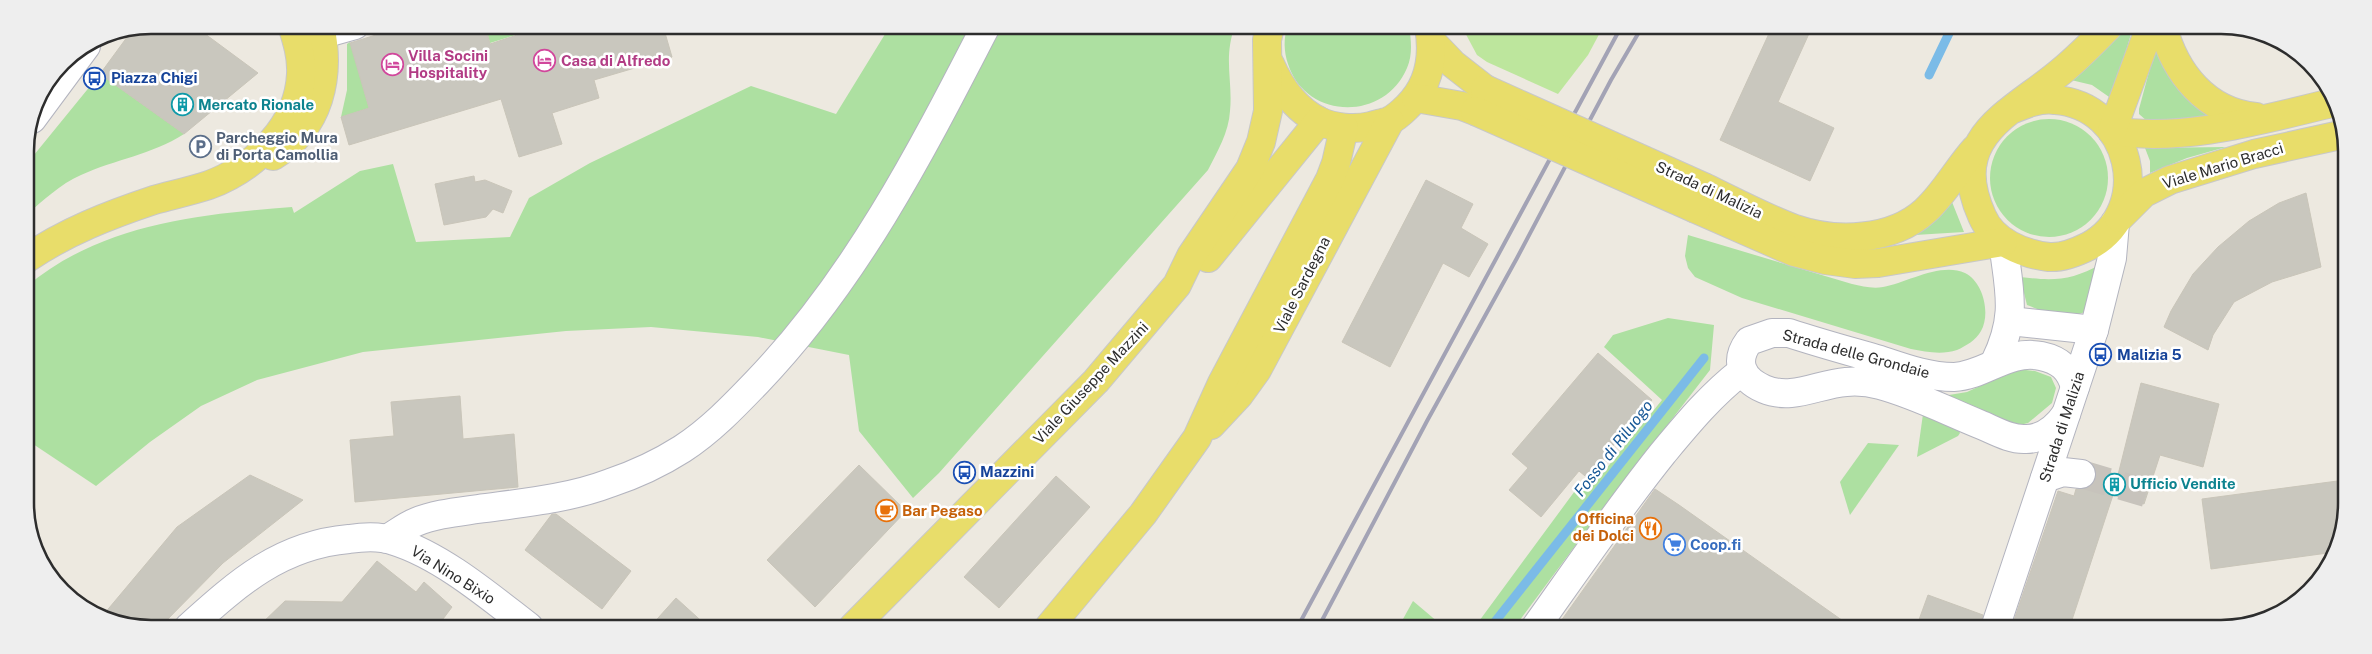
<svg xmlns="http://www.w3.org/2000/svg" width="2372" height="654" viewBox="0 0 2372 654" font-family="'Public Sans',sans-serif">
  <rect width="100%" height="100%" fill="#ede9e0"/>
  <!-- green -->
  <g fill="#ade0a1">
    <path d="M485,25H547L490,43Z"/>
    <path d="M890,26H1235C1223,58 1233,81 1230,111C1229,132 1217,152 1208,170L939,473L913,498L859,431L849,355L758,337L651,327L566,331L363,352L257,380L201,406L150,442L96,486L27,440L26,287C100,224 199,214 292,207L294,213L360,171L393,164L416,242L510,237L529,198L590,163L751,86L836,114Z"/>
    <path d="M1288,26H1409C1411,40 1413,54 1407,68C1384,122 1306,120 1288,64C1284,52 1283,38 1288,26Z"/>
    <path d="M2128,27H2133L2112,99L2092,85L2071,80Z"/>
    <path d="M350,42L369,108L341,117L347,90V44Z"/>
    <path d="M2156,46L2216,118L2147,121L2139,114V109Z"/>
    <path d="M100,74L184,134C151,155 116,159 81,175C60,184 43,201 26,215L25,166Z"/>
    <circle cx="2049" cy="178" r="59"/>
    <path d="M2226,147L2187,158L2150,173V161L2145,148Z"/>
    <path d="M1952,202L1964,232L1915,235Z"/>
    <path d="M1688,235L1852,284C1862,286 1872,289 1883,287C1907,283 1940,262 1965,273C1983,282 1991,313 1981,331C1976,340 1966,346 1957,350C1942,355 1926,352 1911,349L1742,298L1695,277L1688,268L1685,256Z"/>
    <path d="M2101,264L2088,310C2068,322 2048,313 2027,305L2020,277C2053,281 2071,281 2101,264Z"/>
    <path d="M1668,318L1714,325L1710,370L1607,503L1514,628H1474L1580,484L1588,491L1662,400L1604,347L1613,335Z"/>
    <path d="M2017,369L2035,371L2051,377L2056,388L2052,403L2028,423L2020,425L2011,423L1943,396L1967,392Z"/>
    <path d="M1923,414L1958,429L1960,433L1958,436L1917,457Z"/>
    <path d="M1868,443L1899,445L1850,515L1840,482Z"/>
    <path d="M1413,601L1445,628H1398Z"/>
  </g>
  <!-- pitch -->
  <path fill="#bde69d" d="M1462,27H1603L1588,55L1558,94L1487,62L1477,55Z"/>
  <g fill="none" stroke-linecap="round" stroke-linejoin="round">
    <!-- stream -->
    <g stroke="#7bbbe7" stroke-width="9">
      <path d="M1929,75L1952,27"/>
      <path d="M1490,628L1704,358"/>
    </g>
  </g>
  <!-- building -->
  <g fill="#c9c7be" stroke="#c9c5b9">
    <path d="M151,25H193L258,73L184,134L100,74L133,29Z"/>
    <path d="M408,25H485L490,44L547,25L663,26L672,57L594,80L599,98L552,113L562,144L519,157L501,99L349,145L341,117L369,108L350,43Z"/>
    <path d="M1772,27H1812L1778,102L1834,128L1810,181L1720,140Z"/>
    <path d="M474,176L475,182L485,180L512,191L503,213L493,209L486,217L444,225L435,184Z"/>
    <path d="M1426,180L1473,204L1461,228L1488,244L1469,277L1443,263L1390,367L1342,342Z"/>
    <path d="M2306,193L2321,267L2272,282L2234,302L2213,335L2208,350L2164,327L2171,311L2193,274L2218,247L2249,221L2279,203Z"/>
    <path d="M1598,353L1652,400L1607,453L1611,456L1590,480L1579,471L1541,517L1509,490L1528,468L1512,454Z"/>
    <path d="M2141,383L2219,404L2203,467L2160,455L2144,504L2113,495L2069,629H2011L2058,491L2074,496L2076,489L2088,488L2093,484L2096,476L2095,468L2118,475Z"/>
    <path d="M460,396L463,439L514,434L518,487L355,502L350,440L394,436L391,402Z"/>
    <path d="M859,465L906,511L815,607L767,560Z"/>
    <path d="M250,475L303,500L223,563L160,627H126L104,614L177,527Z"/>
    <path d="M1056,476L1090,507L999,608L964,577Z"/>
    <path d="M2345,480V528L2335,552L2211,569L2202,499Z"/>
    <path d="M1655,489L1679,505L1853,628H1556Z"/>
    <path d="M552,514H556L631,571L602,609L525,550Z"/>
    <path d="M377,561L416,592L424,582L452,607L437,627H258L285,601L342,602Z"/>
    <path d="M1928,595L1983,615L1980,628H1916Z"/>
    <path d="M676,598L708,627H650Z"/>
  </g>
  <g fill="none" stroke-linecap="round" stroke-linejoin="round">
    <!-- minor-tunnel -->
    <path stroke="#c7c3bc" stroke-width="28" stroke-dasharray="28 14" stroke-linecap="butt" d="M2081,474L2146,493"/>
    <defs>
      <g id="minor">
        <path d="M298,41L355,25"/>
        <path d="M32,119L86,46"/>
        <path d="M2010,321L2094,330"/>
        <path d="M1995,362C2018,315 2009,291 2003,242"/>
        <path d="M2066,414C2057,427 2043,439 2026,439C2010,440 1994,430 1979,424C1947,411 1914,394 1880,385C1869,382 1857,381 1846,382C1818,384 1792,401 1764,389C1741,379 1734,361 1749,341L1772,333H1789C1819,343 1849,351 1880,360C1904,368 1928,377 1954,377C1984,376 2008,349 2041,356C2060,360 2070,369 2075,387"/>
        <path d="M2045,478L2063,472L2081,474"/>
        <path d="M387,539C397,533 406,526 416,522C435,514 457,512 478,509C521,503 568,499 610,483C634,475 660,463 682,449C710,431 734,406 757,382C856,279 921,152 986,26"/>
        <path d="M189,627C238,583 280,545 349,539C363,537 381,536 394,541C442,556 490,597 529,627"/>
        <path d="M1535,628C1577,569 1618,509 1663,453C1688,423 1711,395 1742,371"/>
        <path d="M1995,628L2094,330L2112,258L2115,223"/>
      </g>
      <g id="major">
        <path d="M2163,27C2175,73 2206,112 2256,117"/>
        <path d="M1432,42L1453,64L1485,89"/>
        <path d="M1270,64C1280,87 1295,109 1319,121C1334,128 1354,130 1371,126C1377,124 1384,123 1389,121C1395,118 1402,112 1407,107C1430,85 1434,56 1429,27"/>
        <path d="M1416,98L1462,106L1475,111"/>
        <path d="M2011,110C2025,104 2039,98 2055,100C2131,105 2156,209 2089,246C2077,252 2063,258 2049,257C2023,254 1993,242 1982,216C1947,138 2008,115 2058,74C2076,60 2092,43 2108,27"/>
        <path d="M2112,131C2186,142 2260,120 2332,103"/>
        <path d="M2112,131L2150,27"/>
        <path d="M273,156C320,127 331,77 320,25"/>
        <path d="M1706,188C1735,202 1765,218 1795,229C1836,243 1892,241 1925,211C1945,193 1957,169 1975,149"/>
        <path d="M1696,209L1794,252L1825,260L1855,264L1878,263L2003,242"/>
        <path d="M2119,218L2144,193L2170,180L2254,154L2345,134"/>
        <path d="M1208,258L1319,121"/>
        <path d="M26,259C65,232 109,215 154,200C172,195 191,191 209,185C255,168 299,125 301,74C302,57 297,41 292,25"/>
        <path d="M1211,425L1239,395L1257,370L1390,121"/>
        <path d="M853,627L1096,381L1177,285L1191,256L1250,169L1261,142L1268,111L1267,40L1270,26"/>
        <path d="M1049,627L1143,514L1197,438L1222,383L1330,179L1336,163L1344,128"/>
      </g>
    </defs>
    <!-- minor casing -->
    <use href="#minor" stroke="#b3b4bf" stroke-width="30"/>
    <!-- major casing -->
    <use href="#major" stroke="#c8c8c8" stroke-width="30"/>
    <!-- minor -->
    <use href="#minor" stroke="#fff" stroke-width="28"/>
    <!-- major -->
    <use href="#major" stroke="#e8dd6a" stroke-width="28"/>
    <!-- rail -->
    <g stroke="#a3a3b5" stroke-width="4">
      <path d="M1297,628L1621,27"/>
      <path d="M1318,628L1427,421L1517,258L1611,80L1642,27"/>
    </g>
    <defs>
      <g id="major-bridge">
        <path d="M1485,89L1706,188"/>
        <path d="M1475,111L1696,209"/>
      </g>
    </defs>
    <!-- major-bridge casing -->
    <use href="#major-bridge" stroke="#c8c8c8" stroke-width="30" stroke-linecap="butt"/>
    <!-- major-bridge -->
    <use href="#major-bridge" stroke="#e8dd6a" stroke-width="28"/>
  </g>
  <!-- icons -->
  <defs>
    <symbol id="hotel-ring" viewBox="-11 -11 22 22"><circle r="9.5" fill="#fff" stroke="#d1479c" stroke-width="1.5"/><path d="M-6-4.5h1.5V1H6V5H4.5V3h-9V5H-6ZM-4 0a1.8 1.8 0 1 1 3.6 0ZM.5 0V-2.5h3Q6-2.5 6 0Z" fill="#d1479c"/></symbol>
    <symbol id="bus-ring" viewBox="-11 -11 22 22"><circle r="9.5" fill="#fff" stroke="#1a4fb4" stroke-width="1.5"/><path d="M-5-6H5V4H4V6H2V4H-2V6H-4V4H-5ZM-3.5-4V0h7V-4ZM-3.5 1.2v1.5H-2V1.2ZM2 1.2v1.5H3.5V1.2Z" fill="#1a4fb4"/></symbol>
    <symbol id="building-ring" viewBox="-11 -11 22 22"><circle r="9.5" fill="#fff" stroke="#0f9aa8" stroke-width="1.5"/><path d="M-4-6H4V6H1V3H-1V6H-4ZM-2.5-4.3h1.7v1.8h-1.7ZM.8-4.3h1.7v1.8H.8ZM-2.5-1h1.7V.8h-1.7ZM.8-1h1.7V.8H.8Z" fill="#0f9aa8"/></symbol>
    <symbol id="parking-ring" viewBox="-11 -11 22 22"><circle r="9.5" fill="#fff" stroke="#5c6f8a" stroke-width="1.5"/><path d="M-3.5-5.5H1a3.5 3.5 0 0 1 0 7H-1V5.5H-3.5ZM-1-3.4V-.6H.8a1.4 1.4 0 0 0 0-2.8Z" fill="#5c6f8a"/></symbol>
    <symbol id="cafe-ring" viewBox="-11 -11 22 22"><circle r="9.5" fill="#fff" stroke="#e8710a" stroke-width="1.5"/><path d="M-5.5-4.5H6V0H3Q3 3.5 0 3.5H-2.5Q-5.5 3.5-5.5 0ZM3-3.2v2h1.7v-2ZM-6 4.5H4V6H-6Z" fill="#e8710a"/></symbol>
    <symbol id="restaurant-ring" viewBox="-11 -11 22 22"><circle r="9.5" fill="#fff" stroke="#e8710a" stroke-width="1.5"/><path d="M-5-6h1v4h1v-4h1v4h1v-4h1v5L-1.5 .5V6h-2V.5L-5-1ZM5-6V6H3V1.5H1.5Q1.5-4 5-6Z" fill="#e8710a"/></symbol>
    <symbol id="supermarket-ring" viewBox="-11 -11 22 22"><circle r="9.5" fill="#fff" stroke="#3f7fe0" stroke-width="1.5"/><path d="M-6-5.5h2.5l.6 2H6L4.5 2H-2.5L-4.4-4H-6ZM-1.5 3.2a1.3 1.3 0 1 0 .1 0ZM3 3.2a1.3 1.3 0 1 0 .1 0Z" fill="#3f7fe0"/></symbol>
  </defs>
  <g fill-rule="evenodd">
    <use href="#hotel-ring" x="532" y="48" width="25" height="25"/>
    <use href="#hotel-ring" x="380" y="52" width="25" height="25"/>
    <use href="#bus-ring" x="82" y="66" width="25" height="25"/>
    <use href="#building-ring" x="170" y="92" width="25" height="25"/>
    <use href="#parking-ring" x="188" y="134" width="25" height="25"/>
    <use href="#bus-ring" x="2088" y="342" width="25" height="25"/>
    <use href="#bus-ring" x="952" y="460" width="25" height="25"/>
    <use href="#building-ring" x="2102" y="472" width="25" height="25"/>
    <use href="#cafe-ring" x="874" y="498" width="25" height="25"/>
    <use href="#restaurant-ring" x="1638" y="516" width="25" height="25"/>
    <use href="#supermarket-ring" x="1662" y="532" width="25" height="25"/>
  </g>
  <g text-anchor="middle" stroke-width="5" stroke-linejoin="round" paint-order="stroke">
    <!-- hotel labels -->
    <g font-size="15" font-weight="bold" fill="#b23c85" stroke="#fff" text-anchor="start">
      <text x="408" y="61">Villa Socini<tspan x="408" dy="17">Hospitality</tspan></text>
      <text x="561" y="66">Casa di Alfredo</text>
    </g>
    <!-- transit labels -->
    <g font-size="15" font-weight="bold" fill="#164399" stroke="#fff" text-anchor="start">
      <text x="111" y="83">Piazza Chigi</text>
      <text x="2117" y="360">Malizia 5</text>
      <text x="980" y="477">Mazzini</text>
    </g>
    <!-- culture labels -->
    <g font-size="15" font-weight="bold" fill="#0d838f" stroke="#fff" text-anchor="start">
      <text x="198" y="110">Mercato Rionale</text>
      <text x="2130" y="489">Ufficio Vendite</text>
    </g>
    <!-- service labels -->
    <g font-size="15" font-weight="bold" fill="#4e5e75" stroke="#fff" text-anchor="start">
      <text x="216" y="143">Parcheggio Mura<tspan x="216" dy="17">di Porta Camollia</tspan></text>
    </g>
    <!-- street labels -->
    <g font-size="15" fill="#2d2d2d" stroke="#fff">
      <text transform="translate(2223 166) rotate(-17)" y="5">Viale Mario Bracci</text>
      <text transform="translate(1709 190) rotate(25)" y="5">Strada di Malizia</text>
      <text transform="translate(1302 285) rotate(-63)" y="5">Viale Sardegna</text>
      <text transform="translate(1856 354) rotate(15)" y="5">Strada delle Grondaie</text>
      <text transform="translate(1091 383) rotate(-47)" y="5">Viale Giuseppe Mazzini</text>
      <text transform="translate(2062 427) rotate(-72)" y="5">Strada di Malizia</text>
      <text transform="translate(453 575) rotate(32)" y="5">Via Nino Bixio</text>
    </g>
    <!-- food labels -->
    <g font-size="15" font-weight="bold" fill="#c56008" stroke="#fff" text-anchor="start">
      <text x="902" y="516">Bar Pegaso</text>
      <text x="1634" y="524" text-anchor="end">Officina<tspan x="1634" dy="17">dei Dolci</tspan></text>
    </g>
    <!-- shop labels -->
    <g font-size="15" font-weight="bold" fill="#366cbe" stroke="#fff" text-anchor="start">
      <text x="1690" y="550">Coop.fi</text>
    </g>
    <!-- water labels -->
    <g font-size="16" font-style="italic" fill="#175896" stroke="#fff">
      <text transform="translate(1613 448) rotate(-52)" y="6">Fosso di Riluogo</text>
    </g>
  </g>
  <!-- crop -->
  <path d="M0 0H2372V654H0ZM151 34H2221A117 117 0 0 1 2338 151V503A117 117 0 0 1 2221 620H151A117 117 0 0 1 34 503V151A117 117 0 0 1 151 34Z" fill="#eee" fill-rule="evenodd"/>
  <path fill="none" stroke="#2d2d2d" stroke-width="2.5" d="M151 34H2221A117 117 0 0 1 2338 151V503A117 117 0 0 1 2221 620H151A117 117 0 0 1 34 503V151A117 117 0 0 1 151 34Z"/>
</svg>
